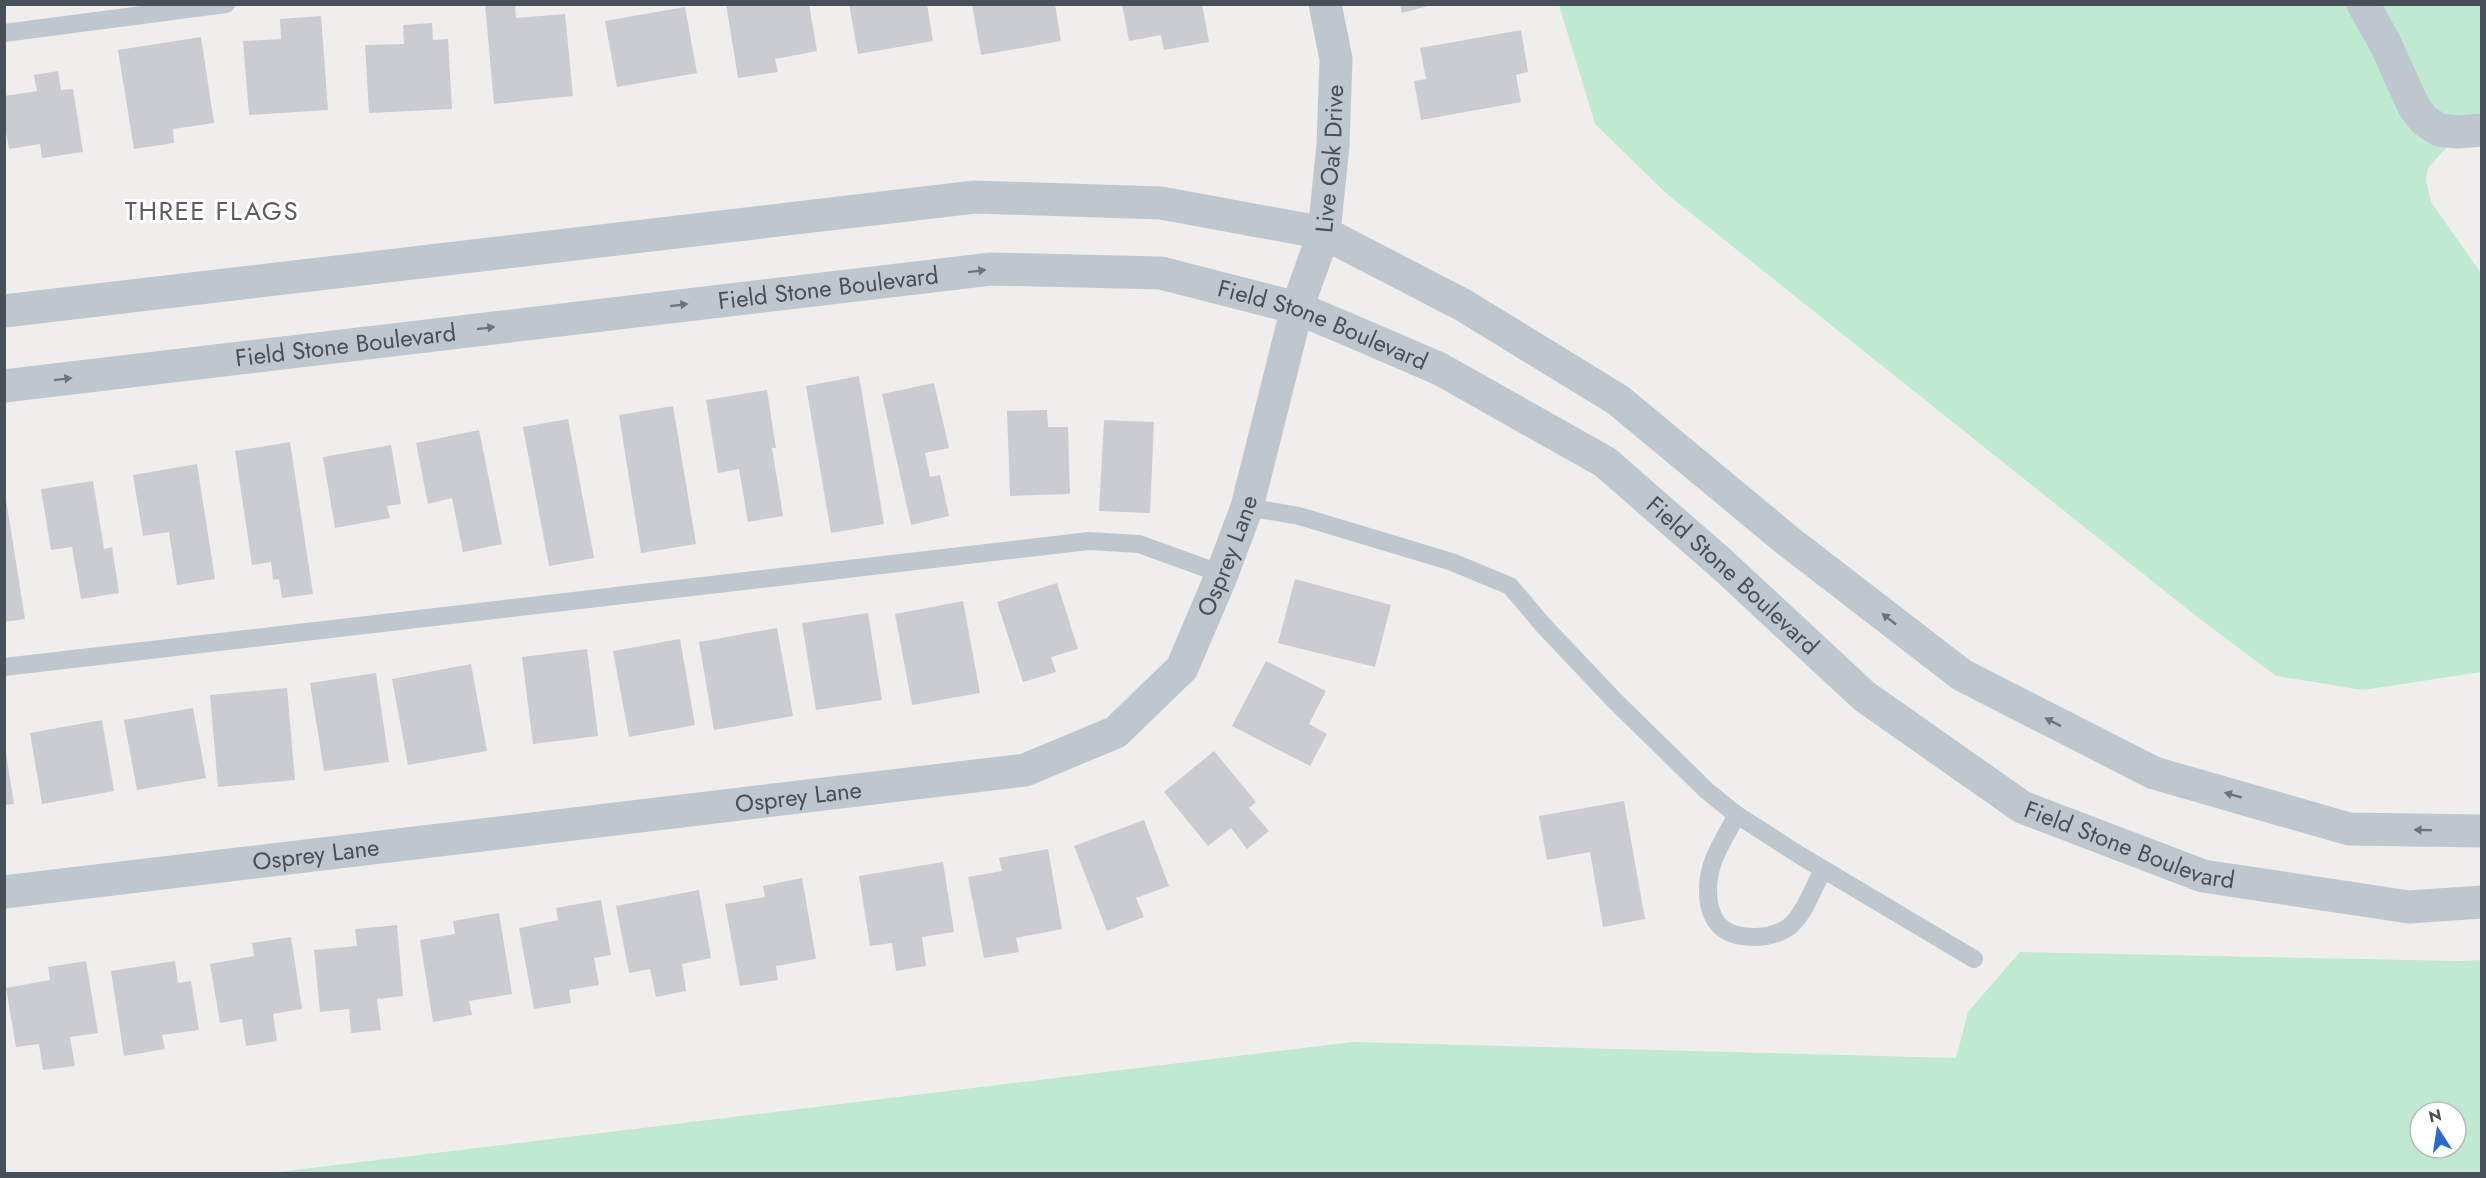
<svg xmlns="http://www.w3.org/2000/svg" width="2486" height="1178" viewBox="0 0 2486 1178" font-family="Jost,sans-serif">
  <rect width="100%" height="100%" fill="#f0eded"/>
  <!-- green -->
  <g fill="#bfead1" fill-rule="evenodd">
    <path d="M1559,5H2481V113L2476,115L2428,168L2426,180L2431,202L2481,273V672L2363,690L2276,676L2196,616L1668,195L1595,124Z"/>
    <path d="M2020,952L2460,961L2481,960V1173H270L1353,1042L1956,1058L1968,1012ZM2420,1112H2456V1148H2420Z"/>
  </g>
  <!-- building -->
  <g fill="#caccd2">
    <path d="M485,4H515L516,18L565,14L573,96L494,104Z"/>
    <path d="M726,4H809L817,51L775,59L778,72L738,78Z"/>
    <path d="M849,4H927L933,41L858,54Z"/>
    <path d="M972,4H1055L1061,41L981,55Z"/>
    <path d="M1122,4H1202L1209,42L1164,50L1161,35L1129,41Z"/>
    <path d="M1400,4H1432V5L1402,13Z"/>
    <path d="M685,7L697,73L617,87L605,21Z"/>
    <path d="M321,16L328,110L249,115L243,41L281,39L280,19Z"/>
    <path d="M432,23L433,40L448,39L452,109L369,113L365,45L404,44L403,25Z"/>
    <path d="M1521,30L1528,72L1516,75L1521,102L1421,120L1414,81L1426,79L1420,48Z"/>
    <path d="M201,37L214,123L173,129L174,143L134,149L118,50Z"/>
    <path d="M58,71L61,90L73,89L83,152L42,158L40,144L9,149L4,122V96L37,91L34,75Z"/>
    <path d="M859,376L884,524L831,533L806,386Z"/>
    <path d="M934,383L949,448L925,453L930,477L940,475L949,516L911,525L882,394Z"/>
    <path d="M767,390L776,448H772L783,516L748,522L739,469L718,473L706,400Z"/>
    <path d="M673,406L696,544L641,553L619,415Z"/>
    <path d="M1047,410L1048,427H1068L1070,494L1010,496L1007,411Z"/>
    <path d="M568,419L594,558L549,566L523,427Z"/>
    <path d="M1104,420L1154,422L1150,513L1099,511Z"/>
    <path d="M479,430L502,544L463,552L452,498L428,504L416,443Z"/>
    <path d="M290,442L313,594L282,598L279,579L273,580L271,562L252,565L235,451Z"/>
    <path d="M391,445L401,504L387,506L390,518L335,528L323,457Z"/>
    <path d="M197,464L215,579L177,585L169,532L143,536L133,475Z"/>
    <path d="M93,481L104,549L112,547L119,593L81,599L72,547L51,550L41,489Z"/>
    <path d="M4,487L25,619L4,622Z"/>
    <path d="M1295,579L1391,605L1375,667L1278,643Z"/>
    <path d="M1057,583L1078,649L1051,657L1056,672L1023,682L997,602Z"/>
    <path d="M963,601L980,693L912,705L895,614Z"/>
    <path d="M868,613L882,700L816,710L802,623Z"/>
    <path d="M777,628L793,716L714,730L699,642Z"/>
    <path d="M680,639L695,725L629,737L613,651Z"/>
    <path d="M587,649L598,736L533,744L522,657Z"/>
    <path d="M1266,661L1326,691L1309,724L1327,734L1310,766L1232,726Z"/>
    <path d="M471,664L487,751L408,765L392,679Z"/>
    <path d="M376,673L389,762L324,771L310,683Z"/>
    <path d="M287,688L295,780L218,787L210,695Z"/>
    <path d="M193,708L206,778L137,790L124,720Z"/>
    <path d="M102,720L114,791L42,804L30,733Z"/>
    <path d="M4,741L14,804L4,805Z"/>
    <path d="M1214,751L1256,802L1249,808L1269,831L1247,849L1231,828L1208,846L1164,792Z"/>
    <path d="M1624,801L1645,919L1603,927L1590,852L1547,860L1539,816Z"/>
    <path d="M1144,820L1169,886L1136,898L1144,917L1107,931L1074,846Z"/>
    <path d="M1048,849L1062,929L1016,938L1019,952L984,958L968,877L1002,871L999,858Z"/>
    <path d="M943,862L954,932L922,937L926,966L896,971L892,943L870,946L859,876Z"/>
    <path d="M802,878L816,959L776,966L778,980L740,986L725,904L765,897L763,886Z"/>
    <path d="M699,890L711,958L682,964L686,991L656,997L650,969L629,973L616,906Z"/>
    <path d="M601,900L611,955L594,958L599,985L569,990L571,1003L534,1009L519,928L558,920L556,908Z"/>
    <path d="M499,913L512,994L469,1001L472,1015L433,1022L420,940L455,934L453,921Z"/>
    <path d="M397,925L403,996L377,999L381,1030L351,1033L349,1009L320,1012L314,950L357,946L355,929Z"/>
    <path d="M291,937L302,1009L273,1014L277,1041L246,1046L242,1019L220,1023L210,964L254,956L252,943Z"/>
    <path d="M86,961L98,1033L70,1037L75,1066L43,1070L39,1044L16,1047L6,988L50,980L48,967Z"/>
    <path d="M175,961L178,983L191,981L199,1030L162,1035L165,1049L124,1056L111,971Z"/>
  </g>
  <g fill="none" stroke-linecap="round" stroke-linejoin="round">
    <!-- service -->
    <g stroke="#bfc7ce" stroke-width="18">
      <path d="M4,33L226,4"/>
      <path d="M1247,507L1299,516L1452,562L1510,586L1543,625L1615,701L1707,791L1737,815L1801,856L1974,959"/>
      <path d="M4,667L1089,541L1139,544L1222,574"/>
      <path d="M1737,815C1724,839 1707,863 1708,891C1708,904 1710,915 1719,925C1735,943 1779,940 1794,922C1807,908 1814,886 1823,870"/>
    </g>
    <!-- minor -->
    <g stroke="#bfc7ce" stroke-width="33">
      <path d="M2363,4L2384,41L2414,107L2424,120L2439,130L2457,132L2482,130"/>
      <path d="M4,311L975,197L1161,203L1324,233L1463,305L1618,400L1788,541L1962,675L2154,773L2349,829L2482,831"/>
      <path id="s1" d="M4,386L991,269L1161,273L1297,308L1347,329L1440,369L1605,462L1723,565L1864,696L2022,807L2203,876L2409,907L2482,902"/>
      <path id="s2" d="M4,892L1025,770L1116,732L1182,668L1222,574L1247,507L1297,308L1324,233L1333,145L1336,59L1325,4"/>
    </g>
  </g>
  <!-- one-way arrows -->
  <defs><path id="oneway-solid" d="M-6-.8H1V-3.2L6.5 0L1 3.2V.8H-6Z" transform="scale(1.5)"/></defs>
  <g fill="#6b747c">
    <use href="#oneway-solid" transform="translate(977 271) rotate(-7)"/>
    <use href="#oneway-solid" transform="translate(679 305) rotate(-7)"/>
    <use href="#oneway-solid" transform="translate(486 328) rotate(-7)"/>
    <use href="#oneway-solid" transform="translate(63 379) rotate(-7)"/>
    <use href="#oneway-solid" transform="translate(1889 619) rotate(-142)"/>
    <use href="#oneway-solid" transform="translate(2053 722) rotate(-153)"/>
    <use href="#oneway-solid" transform="translate(2233 795) rotate(-164)"/>
    <use href="#oneway-solid" transform="translate(2423 830) rotate(-179)"/>
  </g>
  <g text-anchor="middle" stroke-width="6" stroke-linejoin="round" paint-order="stroke">
    <!-- street labels -->
    <g font-size="24" fill="#475059" stroke="#fff">
      <text dy="8" stroke="none"><textPath href="#s2" startOffset="1752">Live Oak Drive</textPath></text>
      <text dy="8" stroke="none"><textPath href="#s1" startOffset="830">Field Stone Boulevard</textPath></text>
      <text dy="8" stroke="none"><textPath href="#s1" startOffset="1334">Field Stone Boulevard</textPath></text>
      <text dy="8" stroke="none"><textPath href="#s1" startOffset="344">Field Stone Boulevard</textPath></text>
      <text dy="8" stroke="none"><textPath href="#s2" startOffset="1340">Osprey Lane</textPath></text>
      <text dy="8" stroke="none"><textPath href="#s1" startOffset="1820">Field Stone Boulevard</textPath></text>
      <text dy="8" stroke="none"><textPath href="#s2" startOffset="800">Osprey Lane</textPath></text>
      <text dy="8" stroke="none"><textPath href="#s1" startOffset="2306">Field Stone Boulevard</textPath></text>
      <text dy="8" stroke="none"><textPath href="#s2" startOffset="314">Osprey Lane</textPath></text>
    </g>
    <!-- neighbourhood labels -->
    <g font-size="26" letter-spacing="1.5" fill="#5a5d62" stroke="#fff">
      <text x="212" y="220">THREE FLAGS</text>
    </g>
  </g>
  <!-- border -->
  <rect width="2486" height="1178" fill="none" stroke="#475059" stroke-width="12"/>
  <!-- north arrow -->
  <g transform="translate(2438 1130) rotate(348)"><circle r="28" fill="#ffffff" stroke="#b5b9bd" stroke-width="1.5"/>
  <path d="M0-4.5L10 22L0 15L-10 22Z" fill="#276bd0"/>
  <text y="-9" font-size="16" font-weight="bold" text-anchor="middle" fill="#475059">N</text>
  </g>
</svg>
